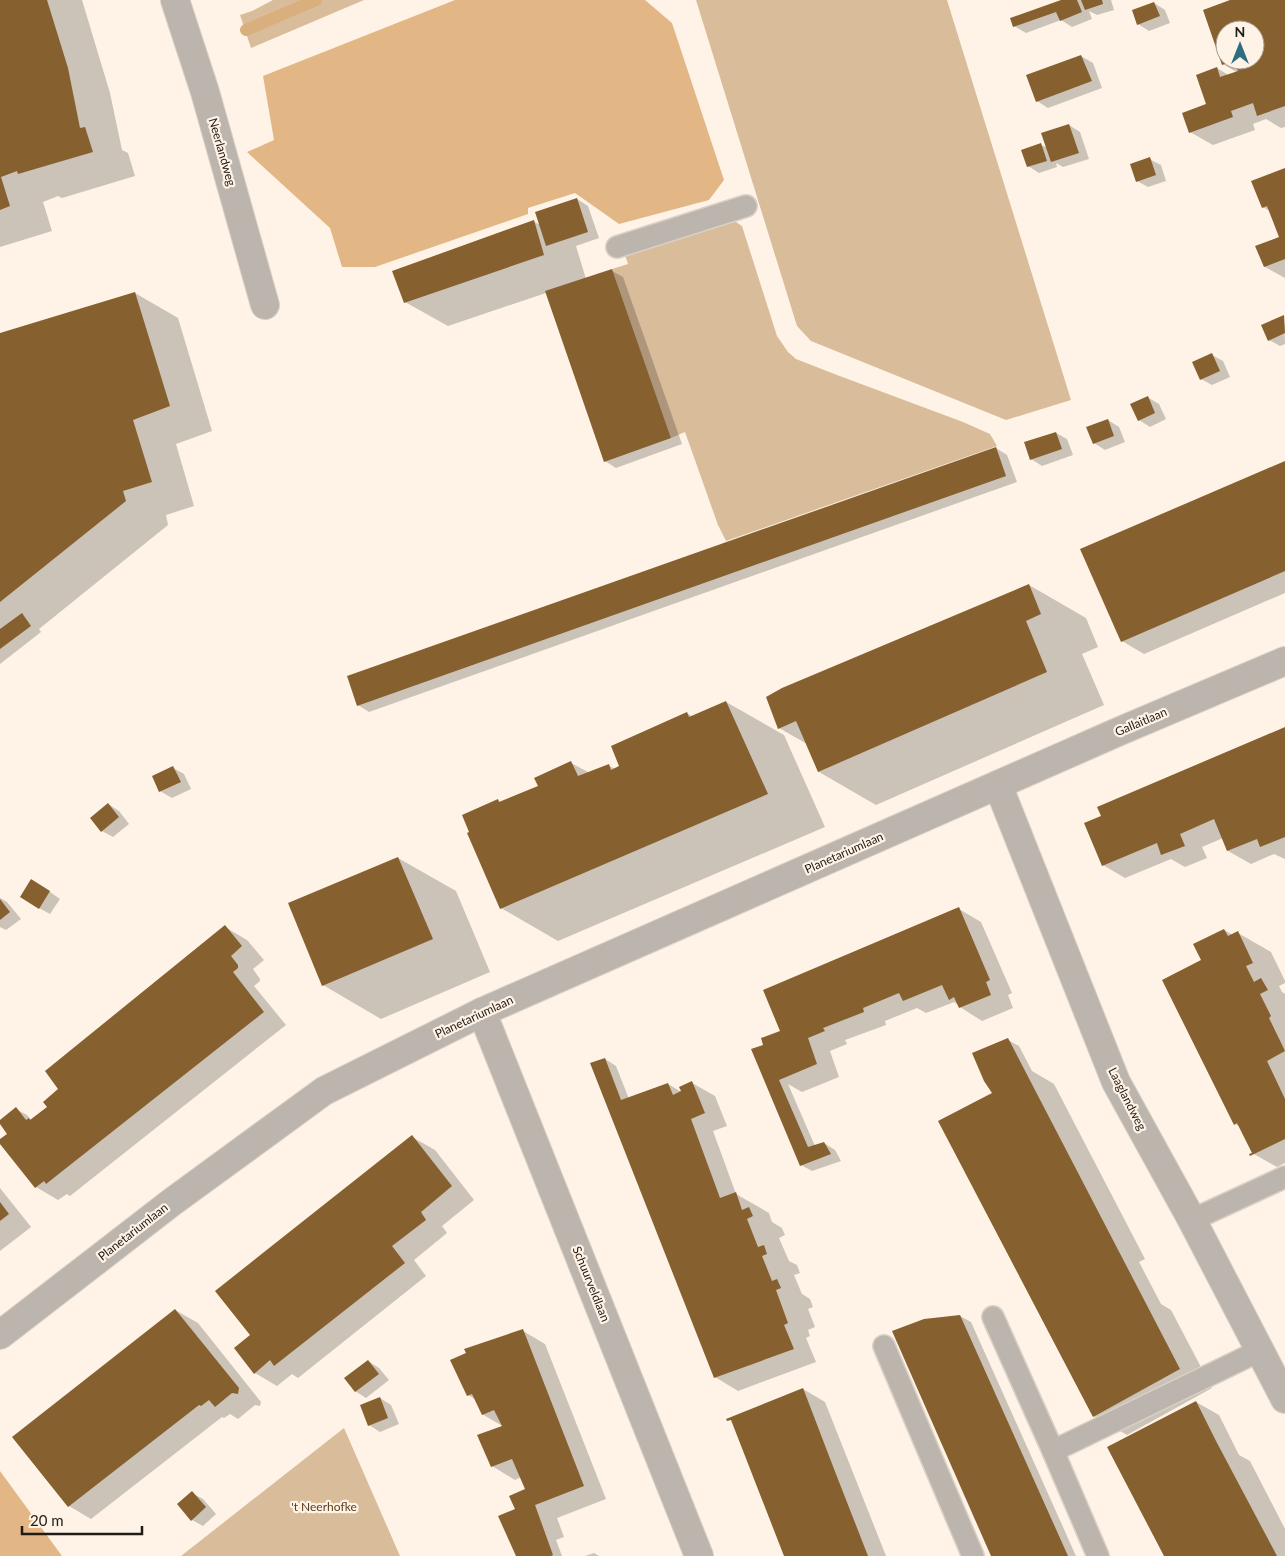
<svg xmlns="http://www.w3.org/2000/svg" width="1285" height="1556" viewBox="0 0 1285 1556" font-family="Lato,sans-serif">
  <rect width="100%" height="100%" fill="#fef3e6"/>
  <!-- green -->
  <g fill="#d9bc9a">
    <path d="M273,0H364L251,48L240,15L252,11Z"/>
    <path d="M696,0H947L1071,400L1006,420L811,341L797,326Z"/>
    <path d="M733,220L742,226L777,336L788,352L796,359L837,375L963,422L990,434L997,446L726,541L718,525L685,432L671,438L612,269L628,264L624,252Z"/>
    <path d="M344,1428L400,1556H181Z"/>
  </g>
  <!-- forest -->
  <g fill="#e2b785">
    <path d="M455,0H645L672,23L724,180L709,200L619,224L575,193L528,208V214L375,267H342L330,228L247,152L274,140L263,76Z"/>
    <path d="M0,1471L62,1556H0Z"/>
  </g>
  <!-- shadow -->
  <g fill="#0003" fill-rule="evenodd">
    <path d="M0,0H82L110,93L122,150L128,153L135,176L62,198L58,196L43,202L52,231L0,247Z"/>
    <path d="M1065,0H1111L1114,10L1097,15L1089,11L1092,19L1072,27L1061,20L1026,33L1014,26Z"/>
    <path d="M1234,0H1285V127L1281,128L1266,119L1253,124L1255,130L1213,145L1190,132L1208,105L1217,68L1230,76L1238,73L1223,64L1205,11ZM1225,30H1255V60H1225Z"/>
    <path d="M1154,3L1165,10L1170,23L1149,31L1138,24Z"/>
    <path d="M1081,56L1093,63L1102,88L1048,108L1037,101Z"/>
    <path d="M1069,125L1080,132L1089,159L1063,167L1056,163L1057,167L1039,173L1028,166L1041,145L1048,148Z"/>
    <path d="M1149,159L1161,165L1166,181L1148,187L1137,181Z"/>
    <path d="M1285,170V278L1265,267L1257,246L1281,238L1271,212L1263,207Z"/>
    <path d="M577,199L588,206L599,238L576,246L586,279L612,271L623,277L682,444L616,468L605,461L546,293L448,326L405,302L534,222L541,225Z"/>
    <path d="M135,293L178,318L212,431L176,444L194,506L166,515L168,525L39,629L41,632L0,664V335Z"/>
    <path d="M1284,317L1285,344L1280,346L1269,340Z"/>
    <path d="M1212,355L1223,361L1230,377L1212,385L1201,379Z"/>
    <path d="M1147,397L1159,404L1166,419L1150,427L1139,420Z"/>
    <path d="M1108,420L1119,427L1125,442L1105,450L1094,443Z"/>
    <path d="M1056,433L1067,439L1073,455L1042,466L1031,459Z"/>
    <path d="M996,448L1007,455L1017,482L369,712L358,705Z"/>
    <path d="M1285,463V593L1144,654L1122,641Z"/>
    <path d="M1029,585L1086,618L1098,647L1082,654L1104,705L876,805L819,772L807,744L779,728Z"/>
    <path d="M726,702L784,735L825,827L558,941L501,908L498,800L501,803L539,786L571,763L590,773L608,765L615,769L687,713L693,717Z"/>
    <path d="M1285,728V859L1274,854L1251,864L1228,851L1223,838L1202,847L1207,858L1185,867L1171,859L1125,878L1103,865L1102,816Z"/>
    <path d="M173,768L184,774L191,789L172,798L160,791L154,777Z"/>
    <path d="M108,804L119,811L129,824L113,837L102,831Z"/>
    <path d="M398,858L456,891L490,972L381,1019L323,985L290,904Z"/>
    <path d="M43,887L60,899L50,914L39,908Z"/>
    <path d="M0,898L7,902L21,919L6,930L0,927Z"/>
    <path d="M959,909L981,922L1012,993L1008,995L1013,1008L982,1021L960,1007L958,1005L954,1002L926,1013L917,1008L885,1021L886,1025L845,1040L847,1044L830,1051L839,1077L802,1092L788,1084L815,1146L824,1143L835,1150L841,1161L812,1171L801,1165L763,1046Z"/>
    <path d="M225,927L247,940L264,960L253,969L260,979V981L254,986L286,1025L70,1196L67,1194L58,1200L36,1187L0,1142L10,1134L0,1122L16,1109L27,1115L32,1121L48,1108Z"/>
    <path d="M1224,930L1233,935L1238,933L1271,952L1285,981V983L1279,986L1282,992L1285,994V1163L1277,1167L1254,1154L1241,1127L1235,1124L1203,961Z"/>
    <path d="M1008,1040L1019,1046L1032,1071L1054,1084L1145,1259L1139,1262L1161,1304L1171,1310L1212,1388L1127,1435L1094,1416L993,1094Z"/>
    <path d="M605,1059L616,1066L629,1099L668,1084L683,1093L692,1083L715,1096L727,1126L713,1131L736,1194L769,1213L772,1222L782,1228L785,1235L779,1238L789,1261L797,1265L800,1273L794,1275L802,1294L810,1299L813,1307L808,1309L815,1327L808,1330L810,1336L806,1338L816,1362L738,1391L715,1377Z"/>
    <path d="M412,1137L435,1150L474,1200L442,1226L447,1233L414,1260L426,1276L298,1378L292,1374L277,1386L255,1373Z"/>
    <path d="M0,1188L31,1227L0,1251Z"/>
    <path d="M175,1310L198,1323L261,1402L260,1406L255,1405L238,1419L230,1414L224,1418L222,1417L91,1519L69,1506Z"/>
    <path d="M960,1316L971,1322L1076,1556H992Z"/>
    <path d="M523,1331L545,1344L606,1499L557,1518L564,1537L556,1540L562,1556H517V1510L527,1490L521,1477L515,1480L492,1466L504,1427L482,1414L475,1399L468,1395Z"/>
    <path d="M368,1361L379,1368L389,1380L366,1398L355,1391Z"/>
    <path d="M803,1389L825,1402L886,1556H785Z"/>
    <path d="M380,1398L391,1405L399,1424L380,1432L369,1425Z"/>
    <path d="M1196,1402L1219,1415L1239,1455L1250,1461L1285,1529V1556H1166Z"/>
    <path d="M192,1493L203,1499L216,1514L203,1526L192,1520Z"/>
    <path d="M594,1553L599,1556H585Z"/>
  </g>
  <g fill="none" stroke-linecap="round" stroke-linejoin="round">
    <!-- stream -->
    <path stroke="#d9af7d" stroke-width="12" d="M246,30L316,0"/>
  </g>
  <!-- building -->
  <g fill="#86602e" fill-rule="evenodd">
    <path d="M0,0H47L68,68L80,128L85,127L93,152L18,174L17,171L1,177L10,206L0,210Z"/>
    <path d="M1061,0H1077L1082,12L1060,21L1056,12L1013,27L1010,18Z"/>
    <path d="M1081,0H1102L1103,4L1085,10Z"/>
    <path d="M1230,0H1285V106L1257,116L1253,103L1231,111L1233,117L1189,133L1182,113L1206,104L1196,75L1217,67L1220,77L1238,71L1234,61L1222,65L1203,10ZM1225,30H1255V60H1225Z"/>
    <path d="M1154,2L1160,16L1137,25L1132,10Z"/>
    <path d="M1081,55L1092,81L1036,102L1026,75Z"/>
    <path d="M1069,124L1079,153L1051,162L1041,133Z"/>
    <path d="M1041,143L1047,161L1027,167L1021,150Z"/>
    <path d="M1150,157L1156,175L1136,182L1130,164Z"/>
    <path d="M1285,168V259L1264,267L1255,246L1279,237L1267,206L1262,208L1251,181Z"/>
    <path d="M577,198L588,232L546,246L535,212Z"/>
    <path d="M534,220L544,255L404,303L392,271Z"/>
    <path d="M612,269L671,438L604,462L545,291Z"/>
    <path d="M135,292L170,406L133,420L152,482L123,491L126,501L0,602V333Z"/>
    <path d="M1284,315L1285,333L1268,341L1261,325Z"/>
    <path d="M1212,353L1220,371L1200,380L1192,362Z"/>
    <path d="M1148,396L1155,413L1138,421L1130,404Z"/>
    <path d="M1108,419L1114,436L1093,444L1086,427Z"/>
    <path d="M1056,432L1062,449L1030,460L1024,442Z"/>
    <path d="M996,447L1006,476L357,706L347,676Z"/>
    <path d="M1285,461V571L1121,642L1080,549Z"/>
    <path d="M1029,584L1041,614L1026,621L1047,672L818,772L796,721L778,729L766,697L782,688Z"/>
    <path d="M22,613L31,626L0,649V629Z"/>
    <path d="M726,701L768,794L500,909L467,833L469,832L462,815L498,799L499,802L538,786L534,778L571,761L578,776L609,764L611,770L619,766L611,746L687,712L689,717Z"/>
    <path d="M1285,727V837L1260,847L1257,839L1227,851L1214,819L1180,834L1185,846L1161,855L1157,843L1102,866L1084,823L1101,816L1097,807Z"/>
    <path d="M173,766L181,782L159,792L152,776Z"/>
    <path d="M108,803L119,817L101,832L90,818Z"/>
    <path d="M398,857L433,939L322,986L288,903Z"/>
    <path d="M31,879L50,891L39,909L20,897Z"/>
    <path d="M0,899L10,912L0,920Z"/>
    <path d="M959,907L990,980L986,982L991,995L959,1008L954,997L949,1000L942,985L903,1001L899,993L863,1008L864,1012L823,1028L825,1031L808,1038L817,1064L779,1080L808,1147L824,1142L831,1154L800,1166L751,1049L763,1045L761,1038L780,1031L763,990Z"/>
    <path d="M225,925L242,946L231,956L238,965V968L233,972L264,1012L46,1184L44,1181L35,1188L0,1144V1139L7,1134L0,1124V1120L16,1107L26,1120L29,1118L30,1120L47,1107L43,1102L58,1089L45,1071Z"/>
    <path d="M1224,929L1228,936L1238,931L1253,963L1246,966L1254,982L1261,978L1268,990L1260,994L1271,1016L1269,1018L1285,1051L1267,1061L1285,1099V1139L1250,1156L1249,1154L1252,1153L1237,1123L1234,1125L1162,980L1201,960L1193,944Z"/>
    <path d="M1008,1038L1180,1369L1093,1417L938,1121L992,1093L984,1081L972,1053Z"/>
    <path d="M605,1058L621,1100L668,1083L673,1095L681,1091L679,1087L692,1081L705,1113L691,1119L720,1198L736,1192L742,1210L749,1207L753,1216L747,1219L758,1247L764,1245L767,1254L762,1256L772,1281L777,1279L781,1288L776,1290L788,1323L784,1325L794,1349L714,1378L590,1063Z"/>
    <path d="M412,1135L452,1186L421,1212L426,1220L392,1246L405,1263L274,1366L270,1360L254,1374L234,1348L250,1335L215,1291Z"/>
    <path d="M0,1202L9,1214L0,1221Z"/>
    <path d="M175,1309L239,1388L238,1394L232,1393L215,1407L209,1400L201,1406L199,1405L68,1507L12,1437Z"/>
    <path d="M960,1315L1068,1556H991L892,1331L924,1319Z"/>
    <path d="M523,1329L584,1486L535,1505L553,1555L551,1556H516L498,1516L515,1509L509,1496L525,1489L512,1459L491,1467L477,1435L502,1426L494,1410L482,1415L472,1394L467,1396L450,1360L466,1353L464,1349Z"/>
    <path d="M368,1360L379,1374L355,1392L344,1378Z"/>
    <path d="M803,1388L834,1469L868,1556H784L731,1420L727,1421L726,1419Z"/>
    <path d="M380,1397L388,1418L368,1426L360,1405Z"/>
    <path d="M1196,1401L1216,1441L1277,1556H1164L1107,1447Z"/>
    <path d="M192,1491L206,1507L191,1521L177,1504Z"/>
  </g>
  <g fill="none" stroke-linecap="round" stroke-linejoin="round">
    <defs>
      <g id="lane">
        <path d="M617,247L746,206"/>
        <path d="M1192,1220L1285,1177"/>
        <path d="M993,1317L1053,1451L1261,1350"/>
        <path d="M884,1346L973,1556"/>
        <path d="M1053,1451L1098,1556"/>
      </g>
      <g id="street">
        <path d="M175,0L205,92L265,305"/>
        <path d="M998,785L1116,1082L1192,1220L1285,1399"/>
        <path d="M482,1012L699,1556"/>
        <path d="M0,1335L172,1202L324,1091L482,1012L1120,731L1285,661"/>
      </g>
    </defs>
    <!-- lane casing -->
    <use href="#lane" stroke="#dad0c5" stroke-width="24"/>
    <!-- street casing -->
    <use href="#street" stroke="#dad0c5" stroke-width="30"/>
    <!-- lane -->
    <use href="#lane" stroke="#bbb5ae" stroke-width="21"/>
    <!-- street -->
    <use href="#street" stroke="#bbb5ae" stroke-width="28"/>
  </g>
  <g text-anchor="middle" stroke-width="4.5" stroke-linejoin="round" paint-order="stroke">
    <!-- street labels -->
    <g font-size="12" fill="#201b15" stroke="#fef3e6">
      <text transform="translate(222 152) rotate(74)" y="4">Neerlandweg</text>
      <text transform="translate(1141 722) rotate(-23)" y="4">Gallaitlaan</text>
      <text transform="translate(844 853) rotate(-24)" y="4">Planetariumlaan</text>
      <text transform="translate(474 1017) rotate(-25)" y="4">Planetariumlaan</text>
      <text transform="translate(1127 1099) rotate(63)" y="4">Laaglandweg</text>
      <text transform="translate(133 1232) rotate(-38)" y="4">Planetariumlaan</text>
      <text transform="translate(591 1284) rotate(68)" y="4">Schuurveldlaan</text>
    </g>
    <!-- park labels -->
    <g font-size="12" fill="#5a3d15" stroke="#fef3e6">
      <text x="324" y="1511">'t Neerhofke</text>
    </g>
  </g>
  <!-- north arrow -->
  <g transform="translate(1240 45)"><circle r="24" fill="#fef3e6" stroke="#a59d92"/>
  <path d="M0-4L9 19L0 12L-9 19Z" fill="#2e6e82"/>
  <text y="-8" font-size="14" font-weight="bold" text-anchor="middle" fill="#201b15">N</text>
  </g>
  <!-- scale -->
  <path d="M22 1526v8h120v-8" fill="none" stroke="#201b15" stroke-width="2.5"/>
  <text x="30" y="1526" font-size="15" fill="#201b15" stroke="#fef3e6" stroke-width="4" paint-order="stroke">20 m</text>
</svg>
